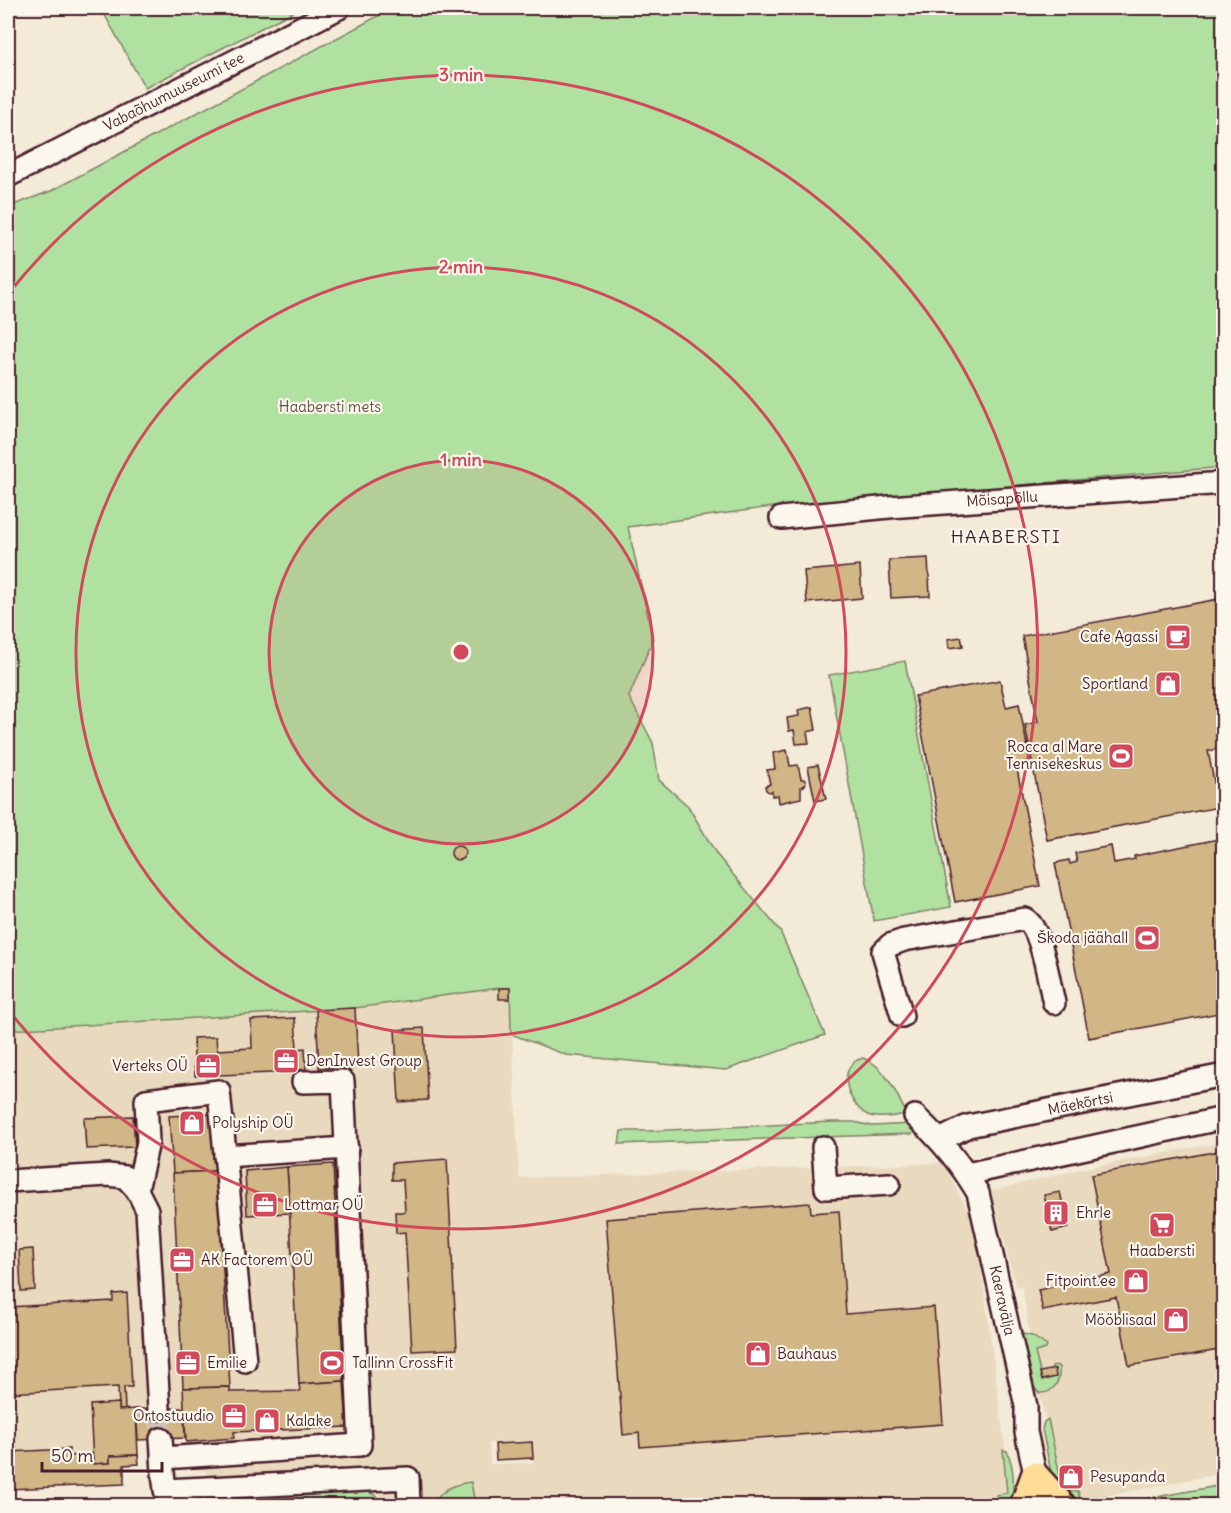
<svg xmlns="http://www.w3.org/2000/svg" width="1231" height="1513" viewBox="0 0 1231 1513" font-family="Delius,sans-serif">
  <rect width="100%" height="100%" fill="#f3ead8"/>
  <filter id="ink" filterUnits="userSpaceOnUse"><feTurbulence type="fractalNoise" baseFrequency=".0167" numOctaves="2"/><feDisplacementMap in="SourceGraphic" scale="12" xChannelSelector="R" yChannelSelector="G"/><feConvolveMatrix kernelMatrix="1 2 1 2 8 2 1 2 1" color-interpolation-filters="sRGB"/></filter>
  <g filter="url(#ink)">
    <!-- built -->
    <g fill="#e9dabf" fill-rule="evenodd">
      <path d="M499,988H510L519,1178L944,1163L976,1228L1011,1493L1004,1506H382L379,1469L206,1478L205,1470L197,1471V1468H186L185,1438L138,1440V1455L110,1456V1463L93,1464L92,1455L69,1456L68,1449L8,1452V1030L355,1008ZM532,1441L533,1463L490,1464L489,1443Z"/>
      <path d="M1223,1142V1473L1080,1501L1063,1490L1039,1393L1022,1286L1016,1287L991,1191L1081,1169Z"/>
    </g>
    <!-- green -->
    <g fill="#b1e1a1" stroke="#7e8066" stroke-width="1.5">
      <path d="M101,8H300L145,88Z"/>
      <path d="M393,8H1223V467L764,508L628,527L653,639L629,697L653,743L659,780L688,806L717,855L780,931L825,1035L726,1070L566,1055L511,1034L510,988H499L355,1008L8,1030V207L51,191Z"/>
      <path d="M905,661L951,907L874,921L829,675Z"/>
      <path d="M863,1058C884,1065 896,1092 905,1111L902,1115C892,1116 880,1119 870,1116C852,1110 836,1075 855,1061C857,1060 860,1059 863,1058Z"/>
      <path d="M832,1122H854L872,1126L912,1124L918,1129L912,1134L619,1144L621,1131H647Z"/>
      <path d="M1023,1334L1032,1336L1047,1346L1046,1349L1035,1352L1042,1380L1056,1377L1055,1369H1053L1052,1367L1056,1365L1059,1367C1061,1381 1054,1394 1039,1393L1034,1387L1022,1336Z"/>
      <path d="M1048,1419L1063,1490L1078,1491L1080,1500L1087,1499L1078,1505H1070L1052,1477L1042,1429L1044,1422Z"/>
      <path d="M1003,1450L1007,1451C1014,1467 1016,1489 1009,1505H996V1495L1007,1493Z"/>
      <path d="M471,1482L475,1505H434C441,1489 454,1484 471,1482Z"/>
      <path d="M1223,1485V1496L1184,1505H1112Z"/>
      <path d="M364,1490L377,1496L385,1505L202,1506L211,1498Z"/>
    </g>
    <!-- building -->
    <g fill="#d1b686" stroke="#4a1f2b" stroke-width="1.5">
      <path d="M928,558L930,596L891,598L889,560Z"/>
      <path d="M860,566L862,598L807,603L804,571Z"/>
      <path d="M1224,598V750L1223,748L1208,751L1219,807L1047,840L1025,725L1038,722L1022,636Z"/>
      <path d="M961,637L963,646L949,648L948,639Z"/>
      <path d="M1000,680L1006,707L1019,704L1030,761L1016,764L1040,886L955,902L915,696Z"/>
      <path d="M812,707L816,730L807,732L809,743L796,744L794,730L789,731L787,718L799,716L798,710Z"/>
      <path d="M787,750L790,766L798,765L801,779H804L806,783L804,786L801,787V798L779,803L778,795L772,796V791L769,792L766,790L765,786L770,784L767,770L775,769L773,753Z"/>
      <path d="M818,765L826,799L815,801L808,767Z"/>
      <path d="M1224,838V1012L1089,1038L1055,863L1069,860L1070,864L1077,862L1075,853L1111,846L1114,863L1135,859L1134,856Z"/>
      <circle cx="458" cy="853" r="7"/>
      <rect x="499" y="988" width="11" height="11"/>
      <path d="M355,1008L358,1066L319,1068L316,1010Z"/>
      <path d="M295,1018L297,1049L305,1048L306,1069L298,1070V1072L195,1076L193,1038L216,1037L217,1050L252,1048L251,1020Z"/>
      <path d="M424,1028L428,1100L399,1102L395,1030Z"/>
      <path d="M213,1114L217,1171L173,1173L169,1116Z"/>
      <path d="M133,1116L135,1147L86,1149L84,1118Z"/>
      <path d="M1224,1150V1349L1129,1366L1116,1297L1043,1311L1038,1290L1111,1274L1091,1175Z"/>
      <path d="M447,1159L457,1349L412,1351L405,1232L396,1233L395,1212H405L403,1180H392V1163Z"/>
      <path d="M333,1164L344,1381L299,1384L287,1167Z"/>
      <path d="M287,1167L290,1213L247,1215L245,1171Z"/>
      <path d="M217,1171L230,1387L183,1388L173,1173Z"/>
      <path d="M1060,1192L1068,1228L1052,1232L1044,1195Z"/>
      <path d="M810,1203L811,1213L839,1211L846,1314L934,1307L943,1424L640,1447L639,1433L623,1435L606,1219Z"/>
      <path d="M33,1249L35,1290L21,1291L19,1250Z"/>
      <path d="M127,1293L132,1387H124L125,1410H119L118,1387L8,1393V1307L113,1301V1294Z"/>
      <path d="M1055,1369L1056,1377L1042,1380L1040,1372Z"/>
      <path d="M344,1381L347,1427L234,1432V1438L186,1442L183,1388L230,1387V1392L300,1391L299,1384Z"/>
      <path d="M119,1403V1410L136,1409L138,1455L110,1456V1463L93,1464L90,1405Z"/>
      <path d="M184,1408L185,1438L138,1440L136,1409Z"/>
      <path d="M532,1442L533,1458L496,1460L495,1444Z"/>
      <path d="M69,1449V1456L92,1455L93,1464L110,1463V1456L138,1455L139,1464L124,1465V1484L8,1489V1452Z"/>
    </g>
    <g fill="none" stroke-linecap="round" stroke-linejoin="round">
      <!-- minor-tunnel -->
      <path stroke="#d1c1b5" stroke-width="21" stroke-dasharray="21 10" stroke-linecap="butt" d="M159,1409L161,1439"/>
      <defs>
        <g id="minor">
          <path id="s1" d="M8,176L339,8"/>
          <path id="s2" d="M781,518L889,507L1224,483"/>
          <path d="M902,1016L883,952L890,945L904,940L1025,919C1042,928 1049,984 1054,1003"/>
          <path id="s3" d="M915,1116C940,1139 961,1164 978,1193L1026,1406V1432L1042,1506"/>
          <path id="s4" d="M940,1140L968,1126L1224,1075"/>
          <path d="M823,1147L826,1188L889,1184"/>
          <path d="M225,1156L347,1148"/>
          <path d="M967,1174L1224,1118"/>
          <path d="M8,1181L108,1175L125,1177L137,1190L147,1210L159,1409"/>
          <path d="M137,1190L148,1142L146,1100L219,1091L245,1361"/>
          <path d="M161,1439C163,1455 161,1494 172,1506"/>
          <path d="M163,1458L360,1445L343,1081L303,1082"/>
          <path d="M165,1490L408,1478L409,1506"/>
        </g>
        <path id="major" d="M1024,1506L1035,1476L1062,1506"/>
      </defs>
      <!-- minor casing -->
      <use href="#minor" stroke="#4a1f2b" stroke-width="26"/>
      <!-- major casing -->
      <use href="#major" stroke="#4a1f2b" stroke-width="32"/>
      <!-- minor -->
      <use href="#minor" stroke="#fbf7ec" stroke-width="21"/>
      <!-- major -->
      <use href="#major" stroke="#fedd96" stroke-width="27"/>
    </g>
  </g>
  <!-- distance rings -->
  <circle cx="461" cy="652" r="192" fill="#d1495b" fill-opacity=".12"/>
  <g fill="none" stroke="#d1495b" stroke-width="3">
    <circle cx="461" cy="652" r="192"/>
    <circle cx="461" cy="652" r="385"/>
    <path d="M9 293A577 577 0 1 1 9 1011"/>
  </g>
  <!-- icons -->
  <defs>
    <symbol id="cafe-square" viewBox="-11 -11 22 22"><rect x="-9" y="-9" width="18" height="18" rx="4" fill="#d1495b" stroke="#fbf7ec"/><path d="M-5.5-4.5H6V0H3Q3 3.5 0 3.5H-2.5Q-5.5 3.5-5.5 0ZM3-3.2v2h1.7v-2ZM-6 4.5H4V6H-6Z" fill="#fff"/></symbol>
    <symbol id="shop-square" viewBox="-11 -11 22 22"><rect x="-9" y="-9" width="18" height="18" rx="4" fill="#d1495b" stroke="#fbf7ec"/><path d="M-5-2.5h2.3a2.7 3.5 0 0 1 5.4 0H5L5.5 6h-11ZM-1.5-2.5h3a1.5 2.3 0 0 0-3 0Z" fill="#fff"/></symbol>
    <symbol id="stadium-square" viewBox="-11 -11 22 22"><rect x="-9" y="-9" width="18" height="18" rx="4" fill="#d1495b" stroke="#fbf7ec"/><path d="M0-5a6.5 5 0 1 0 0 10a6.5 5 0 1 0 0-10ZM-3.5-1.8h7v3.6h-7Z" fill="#fff"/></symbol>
    <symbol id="office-square" viewBox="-11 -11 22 22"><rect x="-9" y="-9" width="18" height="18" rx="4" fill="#d1495b" stroke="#fbf7ec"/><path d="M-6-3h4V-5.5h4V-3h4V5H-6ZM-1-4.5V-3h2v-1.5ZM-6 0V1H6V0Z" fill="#fff"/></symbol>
    <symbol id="building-square" viewBox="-11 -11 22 22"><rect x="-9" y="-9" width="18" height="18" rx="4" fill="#d1495b" stroke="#fbf7ec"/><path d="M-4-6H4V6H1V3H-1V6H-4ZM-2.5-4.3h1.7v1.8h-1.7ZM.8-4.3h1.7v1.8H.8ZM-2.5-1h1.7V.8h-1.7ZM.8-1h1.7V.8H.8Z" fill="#fff"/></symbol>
    <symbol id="supermarket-square" viewBox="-11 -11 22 22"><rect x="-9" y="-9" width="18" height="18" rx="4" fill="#d1495b" stroke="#fbf7ec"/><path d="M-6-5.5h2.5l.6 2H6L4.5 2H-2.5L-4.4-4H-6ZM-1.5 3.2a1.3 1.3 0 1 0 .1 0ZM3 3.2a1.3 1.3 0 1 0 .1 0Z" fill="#fff"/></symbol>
  </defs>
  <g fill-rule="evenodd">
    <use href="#cafe-square" x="1163" y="622" width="30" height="30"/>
    <use href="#shop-square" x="1153" y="669" width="30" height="30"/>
    <use href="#stadium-square" x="1106" y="741" width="30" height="30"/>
    <use href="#stadium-square" x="1132" y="923" width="30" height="30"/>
    <use href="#office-square" x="271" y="1046" width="30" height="30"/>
    <use href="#office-square" x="193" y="1051" width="30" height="30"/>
    <use href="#shop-square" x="177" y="1108" width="30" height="30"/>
    <use href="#office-square" x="250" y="1190" width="30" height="30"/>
    <use href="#building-square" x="1041" y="1198" width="30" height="30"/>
    <use href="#supermarket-square" x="1147" y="1210" width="30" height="30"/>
    <use href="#office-square" x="167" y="1245" width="30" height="30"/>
    <use href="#shop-square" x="1121" y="1266" width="30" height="30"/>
    <use href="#shop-square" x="1161" y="1305" width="30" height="30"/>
    <use href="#shop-square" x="743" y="1339" width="30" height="30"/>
    <use href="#office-square" x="173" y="1348" width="30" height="30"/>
    <use href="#stadium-square" x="317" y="1348" width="30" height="30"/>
    <use href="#office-square" x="219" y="1401" width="30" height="30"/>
    <use href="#shop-square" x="252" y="1406" width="30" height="30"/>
    <use href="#shop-square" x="1056" y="1462" width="30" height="30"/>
  </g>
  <g text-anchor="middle" stroke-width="4.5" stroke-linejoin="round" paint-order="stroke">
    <!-- street labels -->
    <g font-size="15" fill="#4a1f2b" stroke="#fbf7ec">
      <text dy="5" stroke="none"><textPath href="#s1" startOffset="186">Vabaõhumuuseumi tee</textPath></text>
      <text dy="5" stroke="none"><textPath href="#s2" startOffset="222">Mõisapõllu</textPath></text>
      <text dy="5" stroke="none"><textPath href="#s4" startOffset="146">Mäekõrtsi</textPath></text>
      <text dy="5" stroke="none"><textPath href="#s3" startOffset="210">Kaeravälja</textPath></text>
    </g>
    <!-- park labels -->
    <g font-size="15" fill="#645048" stroke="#fbf7ec">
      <text x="330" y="412">Haabersti mets</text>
    </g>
    <!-- poi labels -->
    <g font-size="15" fill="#4a1f2b" stroke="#fbf7ec" text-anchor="start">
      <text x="1158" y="642" text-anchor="end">Cafe Agassi</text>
      <text x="1148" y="689" text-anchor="end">Sportland</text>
      <text x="1102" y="752" text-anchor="end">Rocca al Mare<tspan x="1102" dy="17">Tennisekeskus</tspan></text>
      <text x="1128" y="943" text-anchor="end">Škoda jäähall</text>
      <text x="306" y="1066">DenInvest Group</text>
      <text x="188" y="1071" text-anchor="end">Verteks OÜ</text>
      <text x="212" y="1128">Polyship OÜ</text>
      <text x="284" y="1210">Lottmar OÜ</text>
      <text x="1076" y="1218">Ehrle</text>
      <text x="1162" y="1256" text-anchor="middle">Haabersti</text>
      <text x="201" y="1265">AK Factorem OÜ</text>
      <text x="1116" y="1286" text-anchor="end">Fitpoint.ee</text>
      <text x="1156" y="1325" text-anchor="end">Mööblisaal</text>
      <text x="777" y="1359">Bauhaus</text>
      <text x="207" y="1368">Emilie</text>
      <text x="352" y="1368">Tallinn CrossFit</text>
      <text x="214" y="1421" text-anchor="end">Ortostuudio</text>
      <text x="286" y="1426">Kalake</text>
      <text x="1090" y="1482">Pesupanda</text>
    </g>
    <!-- quarter labels -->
    <g font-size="18" letter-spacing="1.5" fill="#4a1f2b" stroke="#fbf7ec">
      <text x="1006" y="543">HAABERSTI</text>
    </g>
  </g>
  <circle cx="461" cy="652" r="9" fill="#d1495b" stroke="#fbf7ec" stroke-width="3"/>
  <g font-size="18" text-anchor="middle" font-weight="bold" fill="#d1495b" stroke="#fbf7ec" stroke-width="4.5" stroke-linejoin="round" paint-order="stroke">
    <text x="461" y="81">3 min</text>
    <text x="461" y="273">2 min</text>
    <text x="461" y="466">1 min</text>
  </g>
  <!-- margin -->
  <rect width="1231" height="1513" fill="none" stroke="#fbf7ec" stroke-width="30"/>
  <rect x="15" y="15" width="1201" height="1483" fill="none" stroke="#4a1f2b" stroke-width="2" filter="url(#ink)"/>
  <!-- scale -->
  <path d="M42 1462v9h120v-9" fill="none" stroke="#4a1f2b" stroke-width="3"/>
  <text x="51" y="1462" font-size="18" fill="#4a1f2b" stroke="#fbf7ec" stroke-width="4.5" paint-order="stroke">50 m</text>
</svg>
